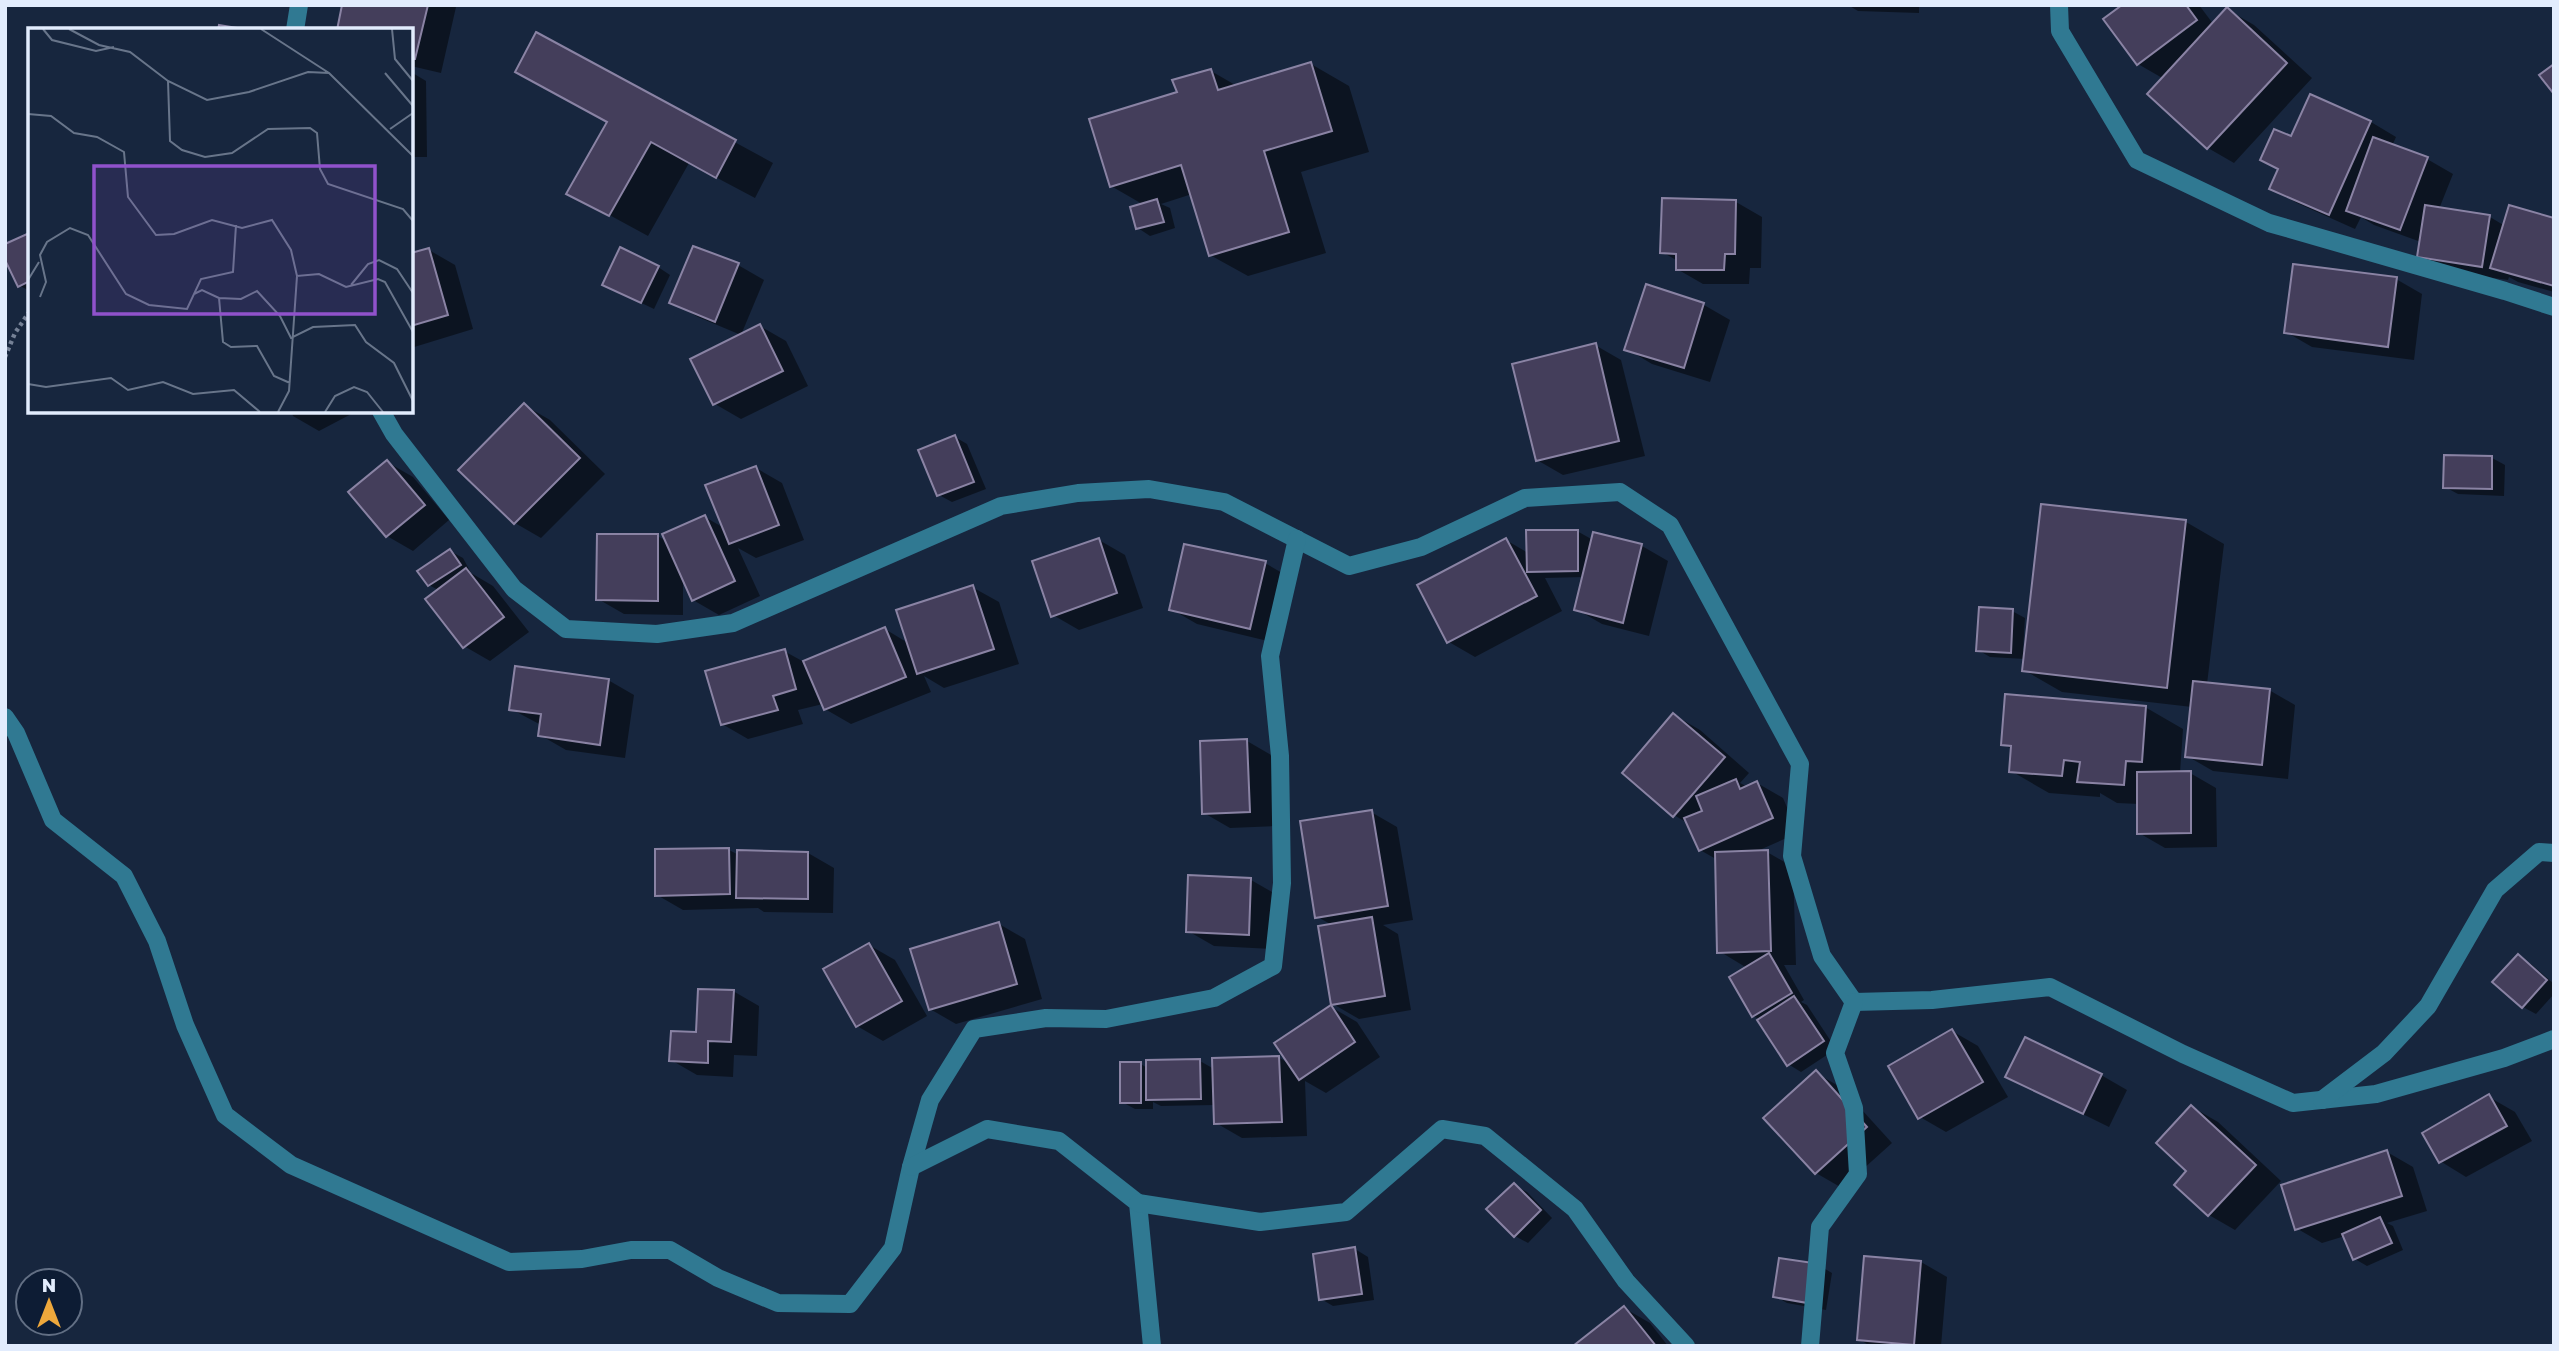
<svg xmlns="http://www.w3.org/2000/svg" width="2559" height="1351" viewBox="0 0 2559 1351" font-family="'Golos Text',sans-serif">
  <rect width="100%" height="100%" fill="#17263e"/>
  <!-- shadow -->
  <g fill="#0007">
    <path d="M344,5L456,7L441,73L411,66V30Z"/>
    <path d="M1848,5H1919V13L1858,11Z"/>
    <path d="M2125,5H2199L2214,25L2228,10L2254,25L2312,78L2234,163L2208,148L2150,94L2164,79L2138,64Z"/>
    <path d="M537,35L773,163L755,198L689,163L648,236L569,193L609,122Z"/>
    <path d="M1311,64L1349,86L1369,152L1301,172L1326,253L1248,276L1210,255L1192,194L1161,204L1170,208L1175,228L1150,236L1138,228L1144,205L1111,186L1179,93L1211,71L1237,86Z"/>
    <path d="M411,72L426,81L427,157H411Z"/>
    <path d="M2311,96L2371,122L2396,137L2392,146L2427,159L2453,174L2439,209L2490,217L2505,226L2554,220V292L2518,282L2509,277L2508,280L2445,271L2419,256L2421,242L2374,225L2361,217L2355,229L2297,203L2271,188Z"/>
    <path d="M1736,202L1762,217L1761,268H1750L1749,284H1703L1677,269L1678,261L1662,252Z"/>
    <path d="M27,236L30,238V291L20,286Z"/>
    <path d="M429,250L455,265L473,329L411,348V255Z"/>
    <path d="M738,265L764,280L741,335L698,317L672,302Z"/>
    <path d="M658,267L670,275L654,309L604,285Z"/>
    <path d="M2396,279L2422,294L2414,360L2312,347L2286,332Z"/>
    <path d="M1647,286L1704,305L1730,320L1710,382L1652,364L1627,349Z"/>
    <path d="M760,326L786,341L808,386L741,419L715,404L692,360Z"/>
    <path d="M1595,345L1621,360L1645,456L1563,475L1537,460Z"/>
    <path d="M524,405L550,420L605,474L541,538L515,523Z"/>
    <path d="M291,411H357L319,431L293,416Z"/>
    <path d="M955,437L967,444L986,489L952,502L939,495Z"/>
    <path d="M2492,458L2505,465L2504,496L2458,494L2445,487Z"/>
    <path d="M387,462L413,477L449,520L413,551L387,536Z"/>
    <path d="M756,468L782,483L804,540L756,558L738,548L760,596L719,615L693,600L683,578V615L624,614L598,599L657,536L667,541L705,517L724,528Z"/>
    <path d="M2186,522L2224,544L2207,684L2269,690L2295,705L2288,779L2213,771L2187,756L2192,707L2062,692L2024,670L2025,659L1990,657L1978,650L2012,611L2025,618L2023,650H2026Z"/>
    <path d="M1577,531L1593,540L1594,534L1642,546L1668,561L1649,636L1602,624L1576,609L1584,577L1545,578L1562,611L1475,657L1449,642L1506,540L1528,553Z"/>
    <path d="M1099,540L1125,555L1143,608L1079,630L1053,615Z"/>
    <path d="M450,551L463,558L471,573L493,586L529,632L490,661L464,646L440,591L429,585Z"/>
    <path d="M1265,563L1291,578L1276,643L1197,624L1171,609Z"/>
    <path d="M972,587L999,602L1019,664L944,688L924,676L931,692L851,724L825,709L823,704L798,710L803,724L748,739L722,724L784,651L804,662L885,629L908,643Z"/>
    <path d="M608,680L634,695L625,758L566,750L540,735L541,725L511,709Z"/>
    <path d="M2145,707L2183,729L2180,773H2190L2216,788L2217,847L2165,848L2139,833V804L2117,803L2100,793V797L2049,793L2011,771L2013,750L2003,744Z"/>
    <path d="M1674,715L1700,730L1749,773L1740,783L1748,787L1757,783L1783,798L1798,833L1755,852H1767L1793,867L1796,965H1784L1804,1000L1801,1002L1807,1005L1836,1049L1801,1072L1788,1064L1761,1020L1753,1016L1747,968L1719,951L1716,859L1700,850L1689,824L1674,815Z"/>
    <path d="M1247,741L1273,756L1275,826L1230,828L1204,813Z"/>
    <path d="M1371,812L1397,827L1413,920L1383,925L1398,934L1411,1010L1359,1019L1333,1004L1332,925L1316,916Z"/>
    <path d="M729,850L739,855L808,853L834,868L833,913L764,912L758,908L683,910L657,895Z"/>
    <path d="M1251,880L1277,895L1274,949L1214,946L1188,931Z"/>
    <path d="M999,924L1025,939L1042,999L956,1024L930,1009Z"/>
    <path d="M869,945L895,960L927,1016L883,1041L857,1026Z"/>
    <path d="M2518,956L2531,964L2554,984V994L2536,1014L2523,1007Z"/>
    <path d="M733,991L759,1006L757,1056L734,1055L733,1077L697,1075L671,1060L698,1034Z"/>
    <path d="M1331,1007L1357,1022L1380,1057L1326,1093L1305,1081L1307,1136L1242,1138L1216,1123L1215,1105L1161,1106L1153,1102V1109H1135L1122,1102L1141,1064L1147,1068L1200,1061L1214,1069L1278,1057L1290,1064Z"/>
    <path d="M1952,1031L1978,1046L2008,1097L1946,1132L1920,1117Z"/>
    <path d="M1816,1073L1842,1088L1892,1143L1842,1188L1816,1173Z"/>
    <path d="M2101,1075L2127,1090L2109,1127L2008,1077Z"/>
    <path d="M2489,1097L2515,1112L2532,1141L2466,1177L2440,1161Z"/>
    <path d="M2192,1107L2218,1122L2281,1181L2235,1230L2209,1215L2189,1171Z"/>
    <path d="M2387,1152L2413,1167L2427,1211L2387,1223L2393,1226L2403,1250L2367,1266L2355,1259L2345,1236L2322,1243L2296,1228Z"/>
    <path d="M1514,1185L1527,1192L1552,1218L1528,1243L1515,1236L1489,1209Z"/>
    <path d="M1355,1249L1368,1257L1374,1300L1333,1306L1321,1299Z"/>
    <path d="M1921,1262L1947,1277L1941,1346H1870L1859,1339Z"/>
    <path d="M1820,1266L1832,1273L1826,1310L1787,1303L1775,1296Z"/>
    <path d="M1624,1308L1650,1323L1668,1346H1576Z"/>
  </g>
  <!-- building -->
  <g fill="#443e5b" stroke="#8a83a4" stroke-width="2">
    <path d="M342,5H428L415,59H411V30H337Z"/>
    <path d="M2122,5H2186L2197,20L2137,65L2103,19Z"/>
    <path d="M2227,7L2287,63L2207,149L2147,94Z"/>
    <path d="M219,25L249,30H218Z"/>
    <path d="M536,32L736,140L716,178L651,142L609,216L566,194L607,122L515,72Z"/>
    <path d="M1311,62L1332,131L1264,151L1289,232L1209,256L1181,165L1110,187L1089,119L1177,92L1172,80L1211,69L1218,90Z"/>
    <path d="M2554,64V94L2539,75Z"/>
    <path d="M2310,94L2371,121L2329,215L2269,189L2278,169L2260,160L2274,129L2291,136Z"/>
    <path d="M2373,137L2428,157L2400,230L2346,211Z"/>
    <path d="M1662,198L1736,200L1735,254H1725L1724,270H1676V254L1660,253Z"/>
    <path d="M1157,199L1164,222L1136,229L1130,207Z"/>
    <path d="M2425,205L2490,215L2482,267L2417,257Z"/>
    <path d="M2509,205L2554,218V286L2490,268Z"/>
    <path d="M27,234L30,239V281L18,287L5,260V244Z"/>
    <path d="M693,246L739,263L715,322L669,303Z"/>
    <path d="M620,247L659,266L641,303L602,285Z"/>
    <path d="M429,248L448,315L411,326V253Z"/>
    <path d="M2293,264L2397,277L2388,347L2284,333Z"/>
    <path d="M1646,284L1704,303L1684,368L1624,350Z"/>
    <path d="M760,324L783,371L713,405L690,359Z"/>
    <path d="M1596,343L1619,441L1536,461L1512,364Z"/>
    <path d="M524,403L580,458L514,524L458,470Z"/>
    <path d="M955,435L974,482L937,496L918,450Z"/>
    <path d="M2444,455L2492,456V489L2443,488Z"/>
    <path d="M387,460L425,505L386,537L348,492Z"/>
    <path d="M756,466L779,525L729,544L705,485Z"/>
    <path d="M2041,504L2186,520L2167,688L2022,671Z"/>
    <path d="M705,515L735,581L692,601L662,534Z"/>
    <path d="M1526,530H1578V571L1527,572Z"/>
    <path d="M1593,532L1642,544L1623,623L1574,610Z"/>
    <path d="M597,534H658V601L596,600Z"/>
    <path d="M1099,538L1117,593L1051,617L1032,561Z"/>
    <path d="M1506,538L1537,596L1447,643L1417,585Z"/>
    <path d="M1184,544L1266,561L1250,629L1169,610Z"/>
    <path d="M450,549L461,565L428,586L417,571Z"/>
    <path d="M466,568L504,617L463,648L425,599Z"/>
    <path d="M973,585L994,649L917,674L896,610Z"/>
    <path d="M1979,607L2013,609L2011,653L1976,651Z"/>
    <path d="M885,627L906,677L824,710L803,661Z"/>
    <path d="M785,649L796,689L773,696L778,710L721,725L705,671Z"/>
    <path d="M515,666L609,679L600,745L538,736L541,714L509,710Z"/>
    <path d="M2193,681L2270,689L2262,765L2185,757Z"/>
    <path d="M2005,694L2146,706L2142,762L2126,761L2124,785L2077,782L2080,762L2064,760L2062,776L2009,772L2011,746L2001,745Z"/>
    <path d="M1673,713L1725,757L1673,817L1622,773Z"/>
    <path d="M1247,739L1250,812L1202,814L1200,741Z"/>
    <path d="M2191,771V833L2137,834V772Z"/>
    <path d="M1736,779L1740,789L1757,781L1773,818L1699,851L1684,818L1702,811L1696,796Z"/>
    <path d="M1372,810L1388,906L1315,918L1300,821Z"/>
    <path d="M729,848L730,894L655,896V849Z"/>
    <path d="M737,850L808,852V899L736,898Z"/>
    <path d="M1768,850L1771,951L1717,953L1715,852Z"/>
    <path d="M1188,875L1251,878L1249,935L1186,932Z"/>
    <path d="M1372,917L1385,996L1331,1005L1318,926Z"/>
    <path d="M999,922L1017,984L929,1010L910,949Z"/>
    <path d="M869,943L902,1001L856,1027L823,969Z"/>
    <path d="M1769,953L1792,993L1752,1017L1729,977Z"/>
    <path d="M2518,954L2547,980L2522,1008L2492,982Z"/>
    <path d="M698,989L734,990L731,1042L708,1041V1063L669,1061L671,1031L696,1032Z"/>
    <path d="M1794,996L1824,1041L1787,1066L1757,1020Z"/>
    <path d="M1331,1005L1355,1042L1299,1080L1274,1043Z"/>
    <path d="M1952,1029L1983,1082L1918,1119L1888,1066Z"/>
    <path d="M2025,1037L2102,1074L2083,1114L2005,1077Z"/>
    <path d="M1279,1056L1282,1122L1214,1124L1212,1058Z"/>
    <path d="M1200,1059L1201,1099L1146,1100V1060Z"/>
    <rect x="1120" y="1062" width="21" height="41"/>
    <path d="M1816,1070L1867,1127L1815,1174L1763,1118Z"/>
    <path d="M2489,1094L2507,1126L2439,1163L2422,1133Z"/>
    <path d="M2191,1105L2256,1165L2208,1216L2174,1185L2186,1171L2156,1143Z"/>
    <path d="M2387,1150L2402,1196L2295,1230L2281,1185Z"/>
    <path d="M1514,1183L1541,1210L1514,1237L1486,1209Z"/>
    <path d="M2380,1217L2392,1243L2353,1260L2342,1234Z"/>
    <path d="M1355,1247L1362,1294L1319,1300L1313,1254Z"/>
    <path d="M1864,1256L1921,1261L1914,1345L1857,1340Z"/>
    <path d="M1779,1258L1820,1264L1813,1304L1773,1297Z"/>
    <path d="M1624,1306L1656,1346H1573Z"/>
  </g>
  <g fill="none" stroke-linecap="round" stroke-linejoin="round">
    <!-- path -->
    <path stroke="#758196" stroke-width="4.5" stroke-dasharray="3.5 3.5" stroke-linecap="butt" d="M5,357L15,333L30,311"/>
    <!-- minor -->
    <g stroke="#307992" stroke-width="18">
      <path d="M2059,5L2060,31L2137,160L2269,223L2505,291L2554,307"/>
      <path d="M295,30L299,5"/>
      <path d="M381,411L394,434L514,589L566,629L657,634L733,623L1001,506L1078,493L1149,489L1224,502L1349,566L1421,547L1525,498L1620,492L1670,525L1800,764L1792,856L1822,956L1854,1002L1932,1000L2050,987L2183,1054L2293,1103L2376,1094L2504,1058L2554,1039"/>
      <path d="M5,717L16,733L53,820L124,876L157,941L185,1025L225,1115L291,1165L509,1262L582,1259L631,1250H670L718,1278L778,1303L850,1304L893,1248L911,1167L930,1100L974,1029L1046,1018L1106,1019L1214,998L1273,966L1282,883L1280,756L1270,656L1297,539"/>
      <path d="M2322,1100L2384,1053L2428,1006L2495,890L2539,852L2554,853"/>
      <path d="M911,1167L987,1129L1059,1141L1138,1203L1152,1346"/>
      <path d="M1138,1203L1260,1222L1346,1212L1442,1129L1485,1136L1575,1209L1626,1281L1686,1346"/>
      <path d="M1810,1346L1820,1227L1858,1174L1854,1108L1835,1053L1854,1002"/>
    </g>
  </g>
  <!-- overview -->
  <g transform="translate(28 28)">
    <rect width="385" height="385" fill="#17263e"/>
    <path fill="none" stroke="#68758a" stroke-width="2" d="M15,1L24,12L68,23L86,19M41,1L71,17L102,24L140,53L179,72L221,64L280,44L301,45L385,128M233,1L301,45M364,1L367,31L385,53M357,45L385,78M140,53L142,113L154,122L177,129L204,125L240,101L282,100L289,105L292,141L300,156L375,181L385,193M0,86L23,88L46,105L69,109L96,124L100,169L128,207L146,206L184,192L214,200L244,192L263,222L269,248L291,246L318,259L350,251L357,254L385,304M362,101L385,85M0,252L11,234M323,257L340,236L351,232L369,241L385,265M166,266L174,262L191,270L195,314L203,319L229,318L246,348L262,355M12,269L18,254L12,227L19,214L42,200L60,207L98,266L121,277L159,281L173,251L205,244L208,197M191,270L213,271L229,263L252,288L263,310L285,299L327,297L338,314L366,335L385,373M0,356L18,359L83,350L100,362L135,354L165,366L206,362L232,384M250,384L261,363L269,248M297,384L307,368L326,359L339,364L355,384"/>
    <path fill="#9052cb" fill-opacity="0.15" stroke="#9052cb" stroke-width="3.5" d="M66,138H347V286H66Z"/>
    <rect width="385" height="385" fill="none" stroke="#e2ecfd" stroke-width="3.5"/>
  </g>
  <!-- border -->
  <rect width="2559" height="1351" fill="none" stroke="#e2ecfd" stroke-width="14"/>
  <!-- north arrow -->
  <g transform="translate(49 1302)"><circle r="33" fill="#0d1c34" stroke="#626f84" stroke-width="2"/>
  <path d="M0-5L12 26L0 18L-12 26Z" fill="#eea83c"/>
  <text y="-10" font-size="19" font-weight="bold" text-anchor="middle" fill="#e2ecfd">N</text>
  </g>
</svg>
